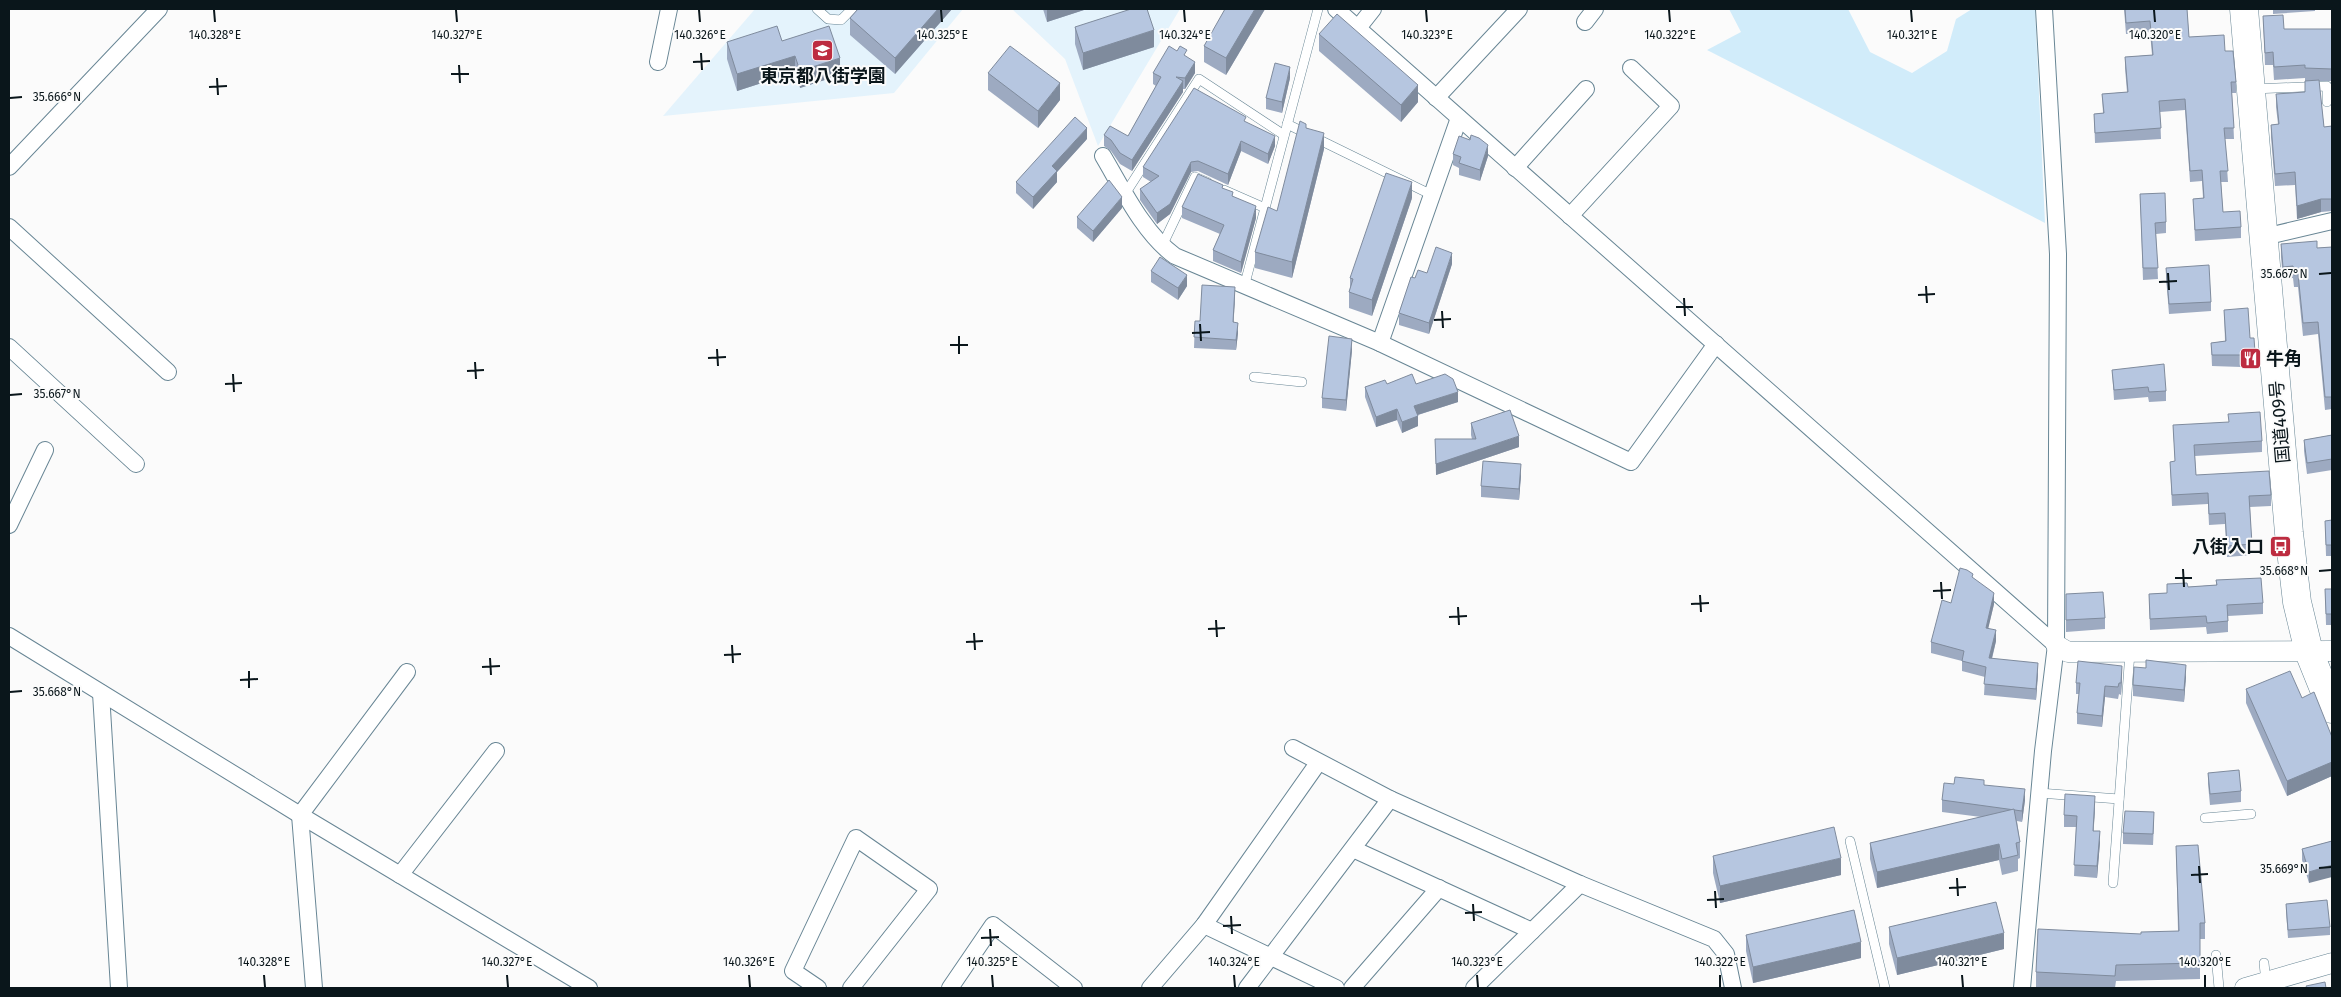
<svg xmlns="http://www.w3.org/2000/svg" width="2341" height="997" viewBox="0 0 2341 997" font-family="'Fira Sans','Noto Sans JP',sans-serif">
  <rect width="100%" height="100%" fill="#fbfbfb"/>
  <!-- built -->
  <g fill="#e4f3fc">
    <path d="M755,9H963L894,93L663,116Z"/>
    <path d="M1012,9H1180L1098,146L1065,59Z"/>
  </g>
  <!-- green -->
  <path fill="#d1ecfa" d="M1729,9H1848L1870,52L1912,73L1947,51L1956,19L1972,9H2035L2045,223L1707,50L1741,32Z"/>
  <g fill="none" stroke-linecap="round" stroke-linejoin="round">
    <defs>
      <g id="service">
        <path d="M817,9L828,19L841,20L852,9"/>
        <path d="M2253,89L2327,86V102"/>
        <path d="M1287,124L1432,195"/>
        <path d="M1224,190L1265,208"/>
        <path d="M1125,194L1199,79L1284,135"/>
        <path d="M1162,246L1195,177L1207,182"/>
        <path d="M1244,287L1318,9"/>
        <path d="M1254,377L1302,382"/>
        <path d="M2039,793L2119,799"/>
        <path d="M2205,818L2251,814"/>
        <path d="M1850,841L1885,988"/>
        <path d="M2113,883L2130,652"/>
        <path d="M2216,955L2219,988"/>
        <path d="M2264,963L2266,982"/>
      </g>
      <g id="minor">
        <path d="M1336,9L2056,645"/>
        <path d="M1585,22L1595,9"/>
        <path d="M1358,28L1373,9"/>
        <path d="M658,62L669,9"/>
        <path d="M1436,98L1519,9"/>
        <path d="M1103,156C1122,188 1144,234 1175,256L1380,343L1631,462L1716,344"/>
        <path d="M9,167L159,9"/>
        <path d="M1515,168L1586,89"/>
        <path d="M1570,216L1671,106L1631,68"/>
        <path d="M9,227L168,372"/>
        <path d="M2264,237L2332,221"/>
        <path d="M1380,343L1459,118"/>
        <path d="M9,347L136,464"/>
        <path d="M9,525L45,450"/>
        <path d="M9,636L300,815L589,988"/>
        <path d="M101,693L119,988"/>
        <path d="M1293,748L1390,799L1580,884L1714,939L1726,954L1733,988"/>
        <path d="M1353,849L1532,931"/>
        <path d="M400,875L496,751"/>
        <path d="M1204,925L1336,988"/>
        <path d="M314,988L300,815L407,672"/>
        <path d="M818,988L793,971L856,838L929,889L851,988"/>
        <path d="M950,988L993,925L1074,988"/>
        <path d="M1150,988L1204,925L1318,763"/>
        <path d="M1247,988L1390,799"/>
        <path d="M1352,988L1439,888"/>
        <path d="M1474,988L1580,884"/>
        <path d="M2022,988L2043,751L2056,645L2058,254L2044,9"/>
      </g>
      <g id="tertiary">
        <path d="M2056,645L2068,652L2332,651"/>
        <path d="M2245,988L2332,963"/>
      </g>
      <path id="trunk" d="M2244,9L2289,533L2297,602L2309,652L2332,709"/>
    </defs>
    <!-- service casing -->
    <use href="#service" stroke="#688695" stroke-width="10"/>
    <!-- minor casing -->
    <use href="#minor" stroke="#688695" stroke-width="18"/>
    <!-- tertiary casing -->
    <use href="#tertiary" stroke="#688695" stroke-width="21"/>
    <!-- trunk casing -->
    <use href="#trunk" stroke="#688695" stroke-width="29"/>
    <!-- service -->
    <use href="#service" stroke="#fff" stroke-width="9"/>
    <!-- minor -->
    <use href="#minor" stroke="#fff" stroke-width="16"/>
    <!-- tertiary -->
    <use href="#tertiary" stroke="#fff" stroke-width="20"/>
    <!-- trunk -->
    <use href="#trunk" stroke="#fff" stroke-width="28"/>
  </g>
  <!-- wall -->
  <g fill="#9daac1">
    <path d="M858,9H952L895,74L850,35V18Z"/>
    <path d="M1043,9H1087L1047,22Z"/>
    <path d="M1265,9L1226,75L1204,62V46Z"/>
    <path d="M2124,9H2187L2189,37L2225,51L2236,82V93H2232L2234,139H2225L2228,182H2221L2223,212L2241,227V238L2195,241L2193,199L2203,198L2202,181L2190,182L2185,110L2160,112L2161,139L2095,143L2094,114L2103,113L2102,94L2127,92L2125,68V57L2152,55L2150,32L2126,34Z"/>
    <path d="M2273,9H2315V11L2273,14Z"/>
    <path d="M2263,16L2284,29H2332V81H2319L2324,127L2332,126V211L2321,212L2297,219L2295,185L2275,186L2271,137V125L2278,124L2276,107V94L2305,92V78L2274,80L2273,65H2265Z"/>
    <path d="M1075,27L1154,47L1083,70L1075,44Z"/>
    <path d="M1319,34L1418,102L1401,122L1319,51Z"/>
    <path d="M782,41L840,75L800,88L795,72L737,91L727,59V42Z"/>
    <path d="M1187,57L1195,73L1185,89H1183V92L1132,171L1120,164L1111,151L1104,146V135L1128,136L1156,86L1153,84V73Z"/>
    <path d="M988,73L1060,100L1038,128L988,90Z"/>
    <path d="M1290,78L1282,113L1266,109V98Z"/>
    <path d="M1246,122L1275,146L1268,164L1241,151L1228,185L1198,171L1191,172L1170,214L1157,224L1140,200V189L1151,182L1143,177V167Z"/>
    <path d="M1306,128L1324,149L1292,278L1255,268V252L1277,211Z"/>
    <path d="M1087,139L1057,172V182L1033,209L1016,193V182Z"/>
    <path d="M1453,154L1488,156L1480,181L1459,175V168L1453,165Z"/>
    <path d="M1223,188L1256,218L1241,273L1213,261V250L1220,234L1182,218V207Z"/>
    <path d="M2140,194L2166,222V233L2156,234L2158,279L2143,280Z"/>
    <path d="M1412,198L1372,316L1349,308V292L1350,288V278Z"/>
    <path d="M1122,208L1093,242L1077,228V217Z"/>
    <path d="M2281,244L2317,248L2332,247V409L2325,410L2318,334L2303,336L2298,287H2294L2293,278L2283,279L2281,257Z"/>
    <path d="M1452,264L1429,334L1399,325V313L1415,278Z"/>
    <path d="M2166,268L2211,302V311L2169,314L2166,277Z"/>
    <path d="M1151,271L1187,286L1178,300L1151,282Z"/>
    <path d="M1235,297L1233,322L1238,333L1236,350L1194,348L1195,321H1200Z"/>
    <path d="M2224,310L2250,338L2255,352V363L2241,364V367L2212,366L2211,343L2225,341Z"/>
    <path d="M1352,350L1346,411L1322,408V398Z"/>
    <path d="M2112,370L2166,391V401L2149,402L2148,397L2114,400Z"/>
    <path d="M1387,384H1416L1458,402L1418,415V426L1402,433L1397,420L1376,427L1365,397V387Z"/>
    <path d="M1471,423L1519,447L1436,475L1435,439H1472L1471,435Z"/>
    <path d="M2173,425L2262,441V452L2195,456L2196,475L2271,495V506L2250,507L2252,555L2227,557L2225,524L2209,525L2208,504L2172,506L2170,462L2175,461Z"/>
    <path d="M2332,435V470L2307,474L2304,451V440Z"/>
    <path d="M1521,475L1519,500L1481,497V486Z"/>
    <path d="M2332,520V556H2326L2325,521Z"/>
    <path d="M1973,578L1994,604L1988,628L1996,641L1992,659L2038,673L2036,700L1984,695L1985,677L1962,671V661L1931,653V642L1951,603Z"/>
    <path d="M2216,580L2263,603V614L2228,616V632L2207,634L2206,627L2150,630L2149,594L2167,593V584L2188,587L2216,585Z"/>
    <path d="M2325,589H2332V625H2326Z"/>
    <path d="M2066,594L2105,618V629L2066,632Z"/>
    <path d="M2146,668L2186,676L2184,702L2133,696V685Z"/>
    <path d="M2122,677L2121,695L2119,694L2118,699L2105,697L2102,727L2077,724V713L2079,694H2076V683Z"/>
    <path d="M2246,689L2302,698L2332,737V776L2287,796L2246,703Z"/>
    <path d="M2208,773L2241,791V802L2210,805L2208,784Z"/>
    <path d="M1954,784L1984,785L2025,800L2022,822L2017,821L2020,842V858L2018,859V871L2002,875L1999,860L1877,888L1870,859V843L1981,817L1942,812V800Z"/>
    <path d="M2095,808L2093,831L2100,842L2097,878L2074,876L2076,827H2064V815Z"/>
    <path d="M2154,824L2153,845L2123,844V833Z"/>
    <path d="M2332,841L2309,883L2302,860V849Z"/>
    <path d="M2176,846L2205,923V939H2200V979L2116,981L2115,988H2036V972L2141,934L2178,931Z"/>
    <path d="M1713,856L1841,875L1720,903L1713,873Z"/>
    <path d="M2286,904L2330,927V935L2288,938L2286,912Z"/>
    <path d="M1889,927L2004,949L1897,975L1889,944Z"/>
    <path d="M1746,935L1861,958L1753,983L1746,951Z"/>
  </g>
  <!-- shaded-wall -->
  <g fill="#7f8b9d">
    <path d="M938,9H952L895,74V58Z"/>
    <path d="M1047,9H1087L1047,22Z"/>
    <path d="M1255,9H1265L1226,75V58Z"/>
    <path d="M1154,30V47L1083,70V53Z"/>
    <path d="M795,56V72L737,91V74Z"/>
    <path d="M840,58V75L800,88V71Z"/>
    <path d="M1195,62V73L1185,89V78Z"/>
    <path d="M1290,67V78L1282,113V102Z"/>
    <path d="M1183,81V92L1132,171V160Z"/>
    <path d="M1060,83V100L1038,128V111Z"/>
    <path d="M1418,85V102L1401,122V105Z"/>
    <path d="M1087,128V139L1057,172V182L1033,209V197L1052,166Z"/>
    <path d="M1324,133V149L1292,278V262Z"/>
    <path d="M1275,136V146L1268,164V154Z"/>
    <path d="M1241,141V151L1228,185V174Z"/>
    <path d="M1488,145V156L1480,181V170Z"/>
    <path d="M1191,162V172L1170,214L1157,224V213Z"/>
    <path d="M1412,182V198L1372,316V300Z"/>
    <path d="M1122,197V208L1093,242V231Z"/>
    <path d="M2321,199V212L2297,219V206Z"/>
    <path d="M1256,206V218L1241,273V262Z"/>
    <path d="M1452,253V264L1429,334V323Z"/>
    <path d="M1187,275V286L1178,300V288Z"/>
    <path d="M1235,287V297L1233,333V322Z"/>
    <path d="M1238,323V333L1236,350V340Z"/>
    <path d="M1352,339V350L1346,411V400Z"/>
    <path d="M1458,392V402L1414,416V406Z"/>
    <path d="M1397,409V420L1376,427V417Z"/>
    <path d="M1418,416V426L1402,433V422Z"/>
    <path d="M1519,436V447L1436,475V464Z"/>
    <path d="M1521,464V475L1519,500V489Z"/>
    <path d="M1994,593V604L1986,638V628Z"/>
    <path d="M1996,630V641L1989,669V658Z"/>
    <path d="M2038,663V673L2036,700V689Z"/>
    <path d="M2186,665V676L2184,702V690Z"/>
    <path d="M2122,666V677L2121,695V683Z"/>
    <path d="M2105,686V697L2102,727V716Z"/>
    <path d="M2332,762V776L2287,796V781Z"/>
    <path d="M2025,789V800L2022,822V811Z"/>
    <path d="M2095,796V808L2093,842V831Z"/>
    <path d="M2100,831V842L2097,878V866Z"/>
    <path d="M1999,844V860L1877,888V872Z"/>
    <path d="M1841,858V875L1720,903V886Z"/>
    <path d="M2332,865V877L2309,883V872Z"/>
    <path d="M2004,933V949L1897,975V958Z"/>
    <path d="M1861,942V958L1753,983V967Z"/>
  </g>
  <!-- building -->
  <g fill="#b6c6e0" stroke="#7f8b9d">
    <path d="M858,9H938L895,58L850,18Z"/>
    <path d="M1131,9H1147L1154,30L1083,53L1075,27Z"/>
    <path d="M1225,9H1255L1226,58L1204,46Z"/>
    <path d="M2125,9H2187L2189,37L2224,35L2225,51H2233L2236,82H2231L2234,128H2224L2228,171H2220L2223,212L2240,211L2241,227L2195,230L2193,199L2204,198L2202,170L2190,171L2185,99L2159,101L2161,128L2095,133L2094,114L2104,113L2102,94L2128,92L2125,57L2153,55L2150,21L2126,23Z"/>
    <path d="M1337,14L1418,85L1401,105L1319,34Z"/>
    <path d="M2283,15L2284,29H2332V69L2305,68V65L2274,67L2273,52L2265,53L2263,16Z"/>
    <path d="M777,26L782,41L829,26L840,58L800,71L795,56L737,74L727,42Z"/>
    <path d="M1010,46L1060,83L1038,111L988,73Z"/>
    <path d="M1169,46L1177,51L1180,46L1187,50L1184,55L1195,62L1185,78L1176,77L1183,81L1132,160L1120,153L1111,140L1104,135L1110,126L1128,136L1161,77L1153,73Z"/>
    <path d="M1275,63L1290,67L1282,102L1266,98Z"/>
    <path d="M2319,80L2324,127L2332,126V199H2321L2297,206L2295,172L2275,174L2271,125L2279,124L2276,94L2305,92V81Z"/>
    <path d="M1194,88L1246,117L1244,121L1275,136L1268,154L1241,141L1228,174L1198,161L1191,162L1170,204L1157,213L1140,189L1159,176L1143,167Z"/>
    <path d="M1075,117L1087,128L1052,166L1057,171L1033,197L1016,182Z"/>
    <path d="M1300,121L1306,124V128L1324,133L1292,262L1255,252L1268,207L1277,211Z"/>
    <path d="M1471,135L1479,138L1488,145L1480,170L1459,163L1461,157L1453,154L1459,136L1470,140Z"/>
    <path d="M1386,173L1412,182L1372,300L1349,292L1353,279L1350,278Z"/>
    <path d="M1198,174L1223,185L1222,188L1233,192L1232,196L1256,206L1241,262L1213,250L1224,225L1182,207Z"/>
    <path d="M1109,180L1122,197L1093,231L1077,217Z"/>
    <path d="M2165,193L2166,222L2155,223L2158,268H2143L2140,194Z"/>
    <path d="M2317,241V248L2332,247V397H2325L2318,322L2303,323L2298,274L2294,275L2293,266L2283,267L2281,244Z"/>
    <path d="M1436,247L1452,253L1429,323L1399,313L1411,277L1415,278L1418,270L1427,273Z"/>
    <path d="M1160,257L1187,275L1178,288L1151,271Z"/>
    <path d="M2209,265L2211,302L2169,304L2166,268Z"/>
    <path d="M1202,285L1235,287L1233,322L1238,323L1236,340L1194,337L1195,321H1200Z"/>
    <path d="M2248,308L2250,338H2254L2255,352L2241,353V355H2212L2211,343L2226,341L2224,310Z"/>
    <path d="M1329,336L1352,339L1346,400L1322,398Z"/>
    <path d="M2164,364L2166,391L2149,392L2148,387L2114,390L2112,370Z"/>
    <path d="M1412,374L1416,384L1445,374L1453,379L1458,392L1414,406L1418,416L1402,422L1397,409L1376,417L1365,387L1385,380L1387,384Z"/>
    <path d="M1510,410L1519,436L1436,464L1435,439H1476L1471,423Z"/>
    <path d="M2260,412L2262,441L2194,445L2196,475L2269,471L2271,495L2249,496L2252,544L2227,546L2225,513L2209,514L2208,493L2172,495L2170,462L2175,461L2173,425L2229,422L2228,414Z"/>
    <path d="M2332,435V459L2307,463L2304,440Z"/>
    <path d="M1483,461L1521,464L1519,489L1481,486Z"/>
    <path d="M2332,520V545H2326L2325,521Z"/>
    <path d="M1960,568L1967,570L1973,574L1972,577L1994,593L1986,628L1996,630L1989,658L2038,663L2036,689L1984,684L1986,667L1962,661L1964,651L1931,642L1942,600L1951,603Z"/>
    <path d="M2261,578L2263,603L2227,605L2228,621L2207,623L2206,616L2150,619L2149,594L2167,593V584L2187,583L2188,587L2217,585L2216,580Z"/>
    <path d="M2325,589H2332V614H2326Z"/>
    <path d="M2103,592L2105,618L2066,620V594Z"/>
    <path d="M2146,660L2186,665L2184,690L2133,685L2134,667L2146,668Z"/>
    <path d="M2078,661L2122,666L2121,683H2119L2118,687L2105,686L2102,716L2077,713L2080,683H2076Z"/>
    <path d="M2290,671L2302,698L2314,692L2332,737V762L2287,781L2246,689Z"/>
    <path d="M2239,770L2241,791L2210,794L2208,773Z"/>
    <path d="M1955,777L1984,780V785L2025,789L2022,811L1942,800L1944,783L1954,784Z"/>
    <path d="M2065,794L2095,796L2093,831H2100L2097,866L2074,865L2077,816L2064,815Z"/>
    <path d="M2014,809L2020,842L2016,843L2018,855L2002,859L1999,844L1877,872L1870,843Z"/>
    <path d="M2125,811L2154,812L2153,834L2123,833Z"/>
    <path d="M1834,827L1841,858L1720,886L1713,856Z"/>
    <path d="M2332,841V865L2309,872L2302,849Z"/>
    <path d="M2198,845L2205,923H2200V963L2116,965L2115,976L2036,972L2038,929L2141,934V932L2179,931L2176,846Z"/>
    <path d="M2327,900L2330,927L2288,930L2286,904Z"/>
    <path d="M1996,902L2004,933L1897,958L1889,927Z"/>
    <path d="M1854,910L1861,942L1753,967L1746,935Z"/>
    <path d="M2325,982L2326,988H2307L2306,986Z"/>
  </g>
  <!-- ticks -->
  <path fill="none" stroke="#0a161b" stroke-width="2" d="M214,10L215,22M456,10L457,22M699,10L700,22M941,10L942,22M1184,10L1185,22M1426,10L1427,22M1669,10L1670,22M1911,10L1912,22M2154,10L2155,22M701,53L702,70M693,62L710,61M459,65L460,83M451,74H469M217,78L218,95M209,87L227,86M10,98L22,97M2168,273L2169,290M2319,274L2331,273M2159,282L2177,281M1926,286L1927,303M1918,295L1935,294M1684,298L1685,316M1676,307H1693M1442,311L1443,328M1434,320L1451,319M1200,324L1201,341M1192,333L1210,332M959,336V354M950,345H968M717,349L718,366M708,358L726,357M475,362L476,379M467,371L484,370M233,374L234,392M225,384L242,383M10,395L22,394M2183,569L2184,587M2319,571L2331,570M2175,578H2192M1941,582L1942,599M1933,591L1951,590M1700,595L1701,612M1691,604L1709,603M1458,607L1459,625M1449,617L1467,616M1216,620L1217,637M1208,629L1225,628M974,633L975,650M966,642L983,641M732,645L733,663M724,655L741,654M490,658L491,675M482,667L500,666M249,671V688M240,680L258,679M10,692L22,691M2199,866L2200,883M2319,868L2331,867M2191,875L2208,874M1957,878L1958,896M1949,888L1966,887M1715,891L1716,908M1707,900L1724,899M1473,904L1474,921M1465,913L1482,912M1231,916L1232,934M1223,926L1241,925M990,929L991,946M981,938L999,937M264,975L265,987M507,975L508,987M749,975L750,987M992,975L993,987M1234,975L1235,987M1477,975L1478,987M1720,975V987M1962,975L1963,987M2205,975V987"/>
  <!-- icons -->
  <defs>
    <symbol id="school-square" viewBox="-11 -11 22 22"><rect x="-9" y="-9" width="18" height="18" rx="4" fill="#bd2c40" stroke="#fbfbfb"/><path d="M0-5L7-2L0 1L-7-2ZM-4 1L0 2.5L4 1V4Q0 6-4 4Z" fill="#fff"/></symbol>
    <symbol id="restaurant-square" viewBox="-11 -11 22 22"><rect x="-9" y="-9" width="18" height="18" rx="4" fill="#bd2c40" stroke="#fbfbfb"/><path d="M-5-6h1v4h1v-4h1v4h1v-4h1v5L-1.5 .5V6h-2V.5L-5-1ZM5-6V6H3V1.5H1.5Q1.5-4 5-6Z" fill="#fff"/></symbol>
    <symbol id="bus-square" viewBox="-11 -11 22 22"><rect x="-9" y="-9" width="18" height="18" rx="4" fill="#bd2c40" stroke="#fbfbfb"/><path d="M-5-6H5V4H4V6H2V4H-2V6H-4V4H-5ZM-3.5-4V0h7V-4ZM-3.5 1.2v1.5H-2V1.2ZM2 1.2v1.5H3.5V1.2Z" fill="#fff"/></symbol>
  </defs>
  <g fill-rule="evenodd">
    <use href="#school-square" x="810" y="38" width="25" height="25"/>
    <use href="#restaurant-square" x="2238" y="346" width="25" height="25"/>
    <use href="#bus-square" x="2268" y="534" width="25" height="25"/>
  </g>
  <g text-anchor="middle" stroke-width="4" stroke-linejoin="round" paint-order="stroke">
    <!-- poi labels -->
    <g font-size="18" font-weight="bold" fill="#0a161b" stroke="#fbfbfb">
      <text x="823" y="82">東京都八街学園</text>
      <text x="2266" y="365" text-anchor="start">牛角</text>
      <text x="2264" y="553" text-anchor="end">八街入口</text>
    </g>
    <!-- street labels -->
    <g font-size="18" fill="#0a161b" stroke="#fbfbfb">
      <text transform="translate(2280 422) rotate(-95)" y="6">国道409号</text>
    </g>
  </g>
  <g font-size="12" text-anchor="middle" fill="#0a161b" stroke="#fbfbfb" stroke-width="4" stroke-linejoin="round" paint-order="stroke">
    <text x="215" y="39">140.328°E</text>
    <text x="457" y="39">140.327°E</text>
    <text x="700" y="39">140.326°E</text>
    <text x="942" y="39">140.325°E</text>
    <text x="1185" y="39">140.324°E</text>
    <text x="1427" y="39">140.323°E</text>
    <text x="1670" y="39">140.322°E</text>
    <text x="1912" y="39">140.321°E</text>
    <text x="2155" y="39">140.320°E</text>
    <text x="57" y="101">35.666°N</text>
    <text x="2284" y="278">35.667°N</text>
    <text x="57" y="398">35.667°N</text>
    <text x="2284" y="575">35.668°N</text>
    <text x="57" y="696">35.668°N</text>
    <text x="2284" y="873">35.669°N</text>
    <text x="264" y="966">140.328°E</text>
    <text x="507" y="966">140.327°E</text>
    <text x="749" y="966">140.326°E</text>
    <text x="992" y="966">140.325°E</text>
    <text x="1234" y="966">140.324°E</text>
    <text x="1477" y="966">140.323°E</text>
    <text x="1720" y="966">140.322°E</text>
    <text x="1962" y="966">140.321°E</text>
    <text x="2205" y="966">140.320°E</text>
  </g>
  <!-- border -->
  <rect width="2341" height="997" fill="none" stroke="#0a161b" stroke-width="20"/>
</svg>
